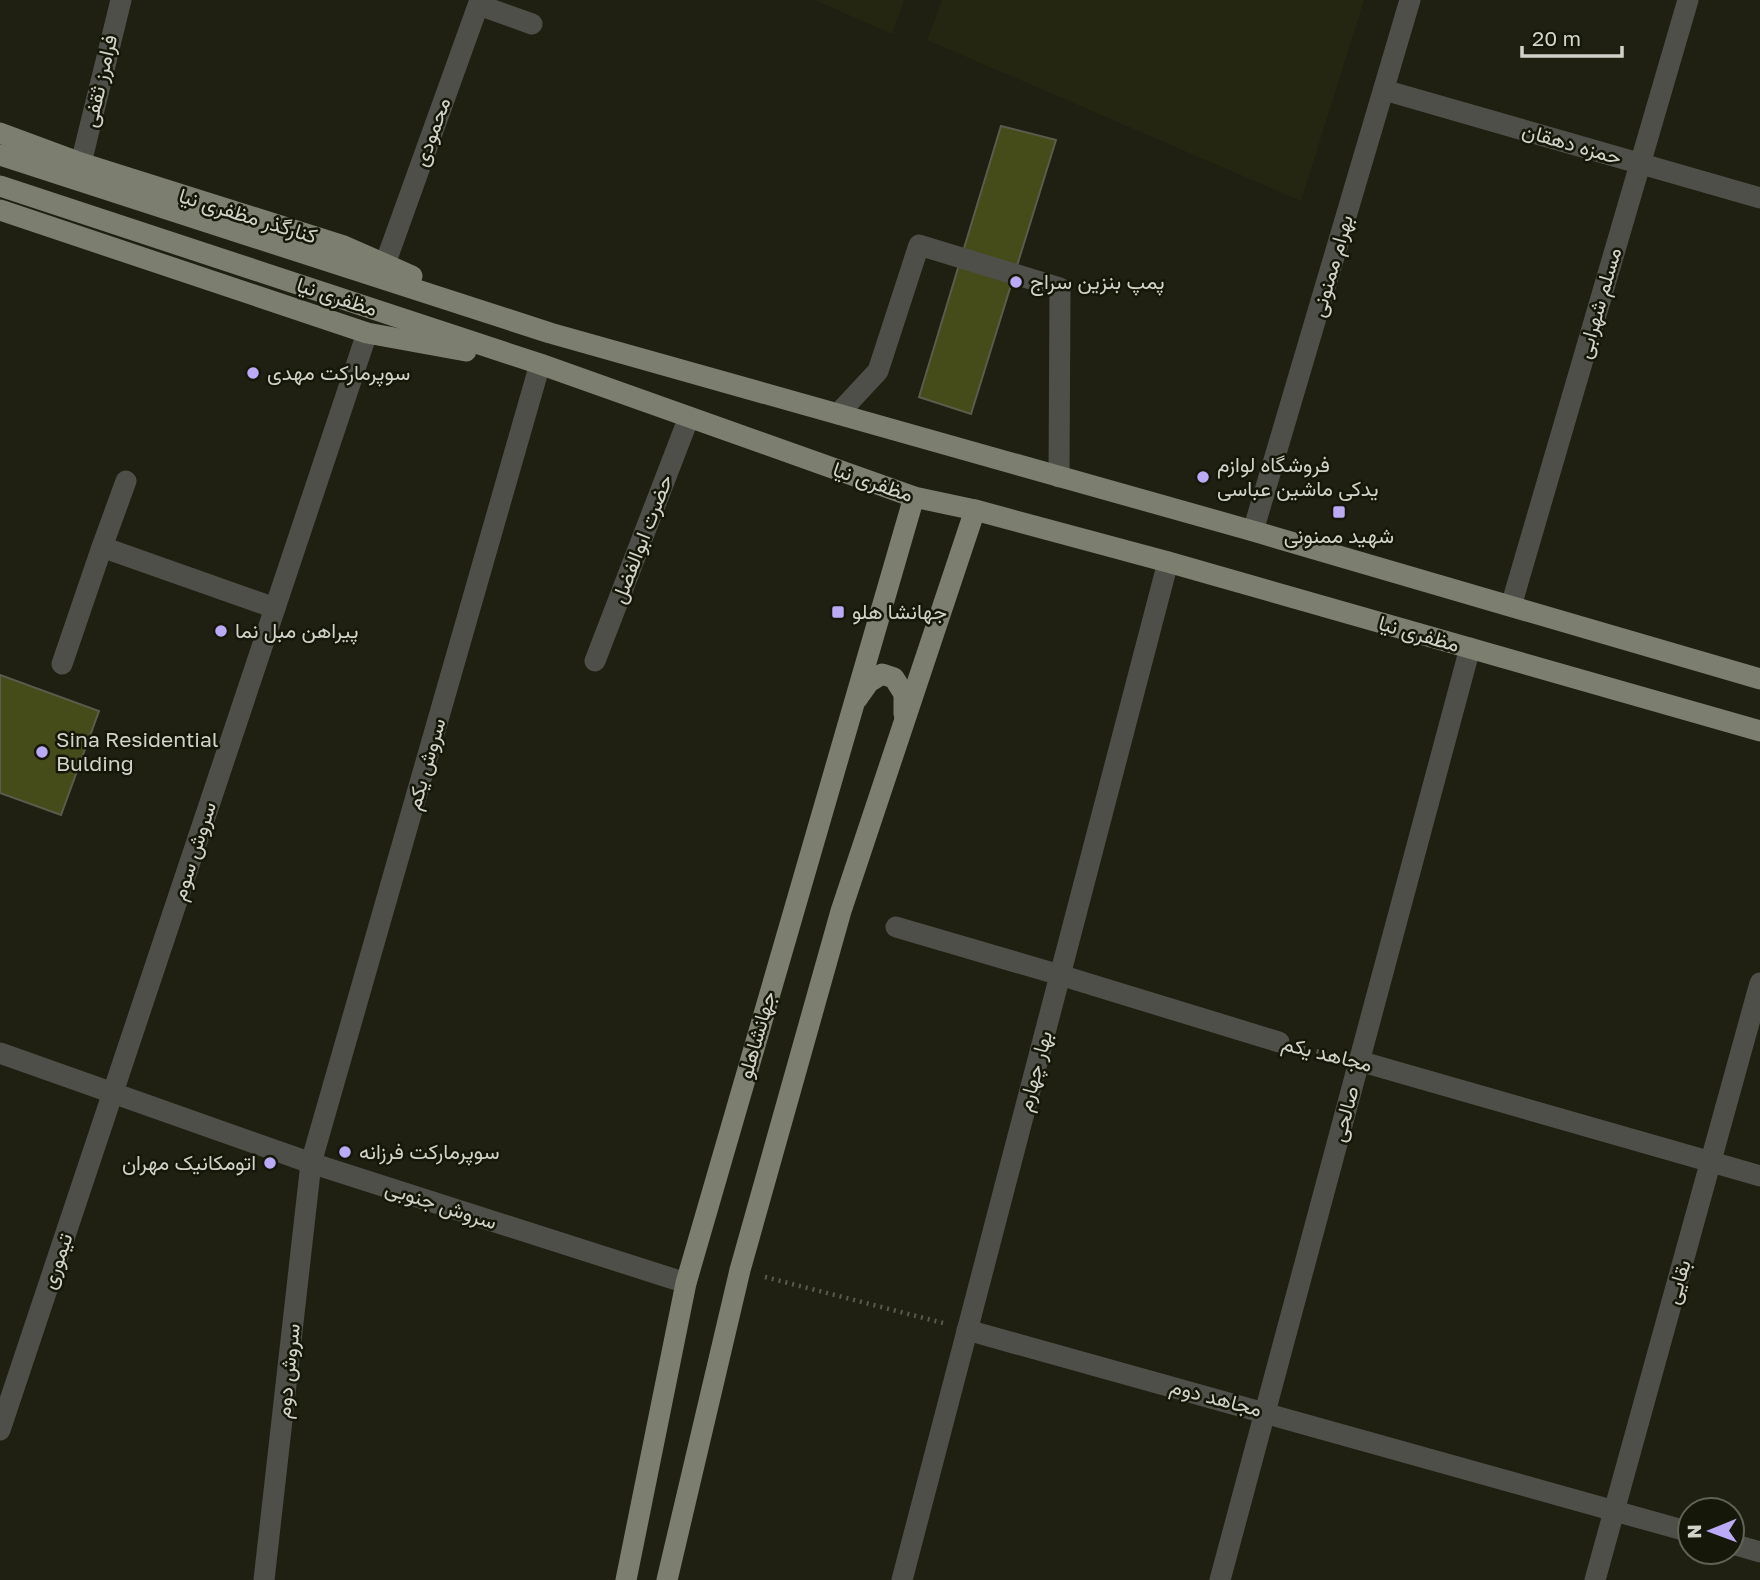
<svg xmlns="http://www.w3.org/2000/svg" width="1760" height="1580" viewBox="0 0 1760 1580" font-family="'Golos Text',Vazirmatn,sans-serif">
  <rect width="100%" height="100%" fill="#1f2012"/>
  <!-- built -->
  <g fill="#242611">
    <path d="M815,0H904L892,34Z"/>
    <path d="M942,0H1364L1301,201L927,40Z"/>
  </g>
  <!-- building -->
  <g fill="#464b1a" stroke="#5a5c4c" stroke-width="2">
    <path d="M1001,126L1056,140L971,414L919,397Z"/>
    <path d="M0,675L99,711L61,815L0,793Z"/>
  </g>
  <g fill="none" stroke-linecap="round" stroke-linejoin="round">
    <!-- path -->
    <g stroke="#595a4d" stroke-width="4.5" stroke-dasharray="2 5" stroke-linecap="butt">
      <path d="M1303,1048L1332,1055"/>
      <path d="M765,1277L943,1323"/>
    </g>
    <!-- minor -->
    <g stroke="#4e4f48" stroke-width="21">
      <path d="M479,5L532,24"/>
      <path d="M1384,90L1760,198"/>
      <path d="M81,163L121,0"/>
      <path d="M385,264L480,0"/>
      <path d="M838,414L878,371L919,245L1060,288L1059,477"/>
      <path d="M1253,531L1410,0"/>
      <path d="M102,547L126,481"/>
      <path d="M1511,606L1688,0"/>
      <path d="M595,661L689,417"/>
      <path d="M62,664L102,547L275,608"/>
      <path d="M896,927L1060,975L1279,1042"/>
      <path d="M0,1053L311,1163L686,1283"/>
      <path d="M1359,1061L1760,1176"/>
      <path d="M967,1330L1690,1532"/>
      <path d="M0,1430L367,333"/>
      <path d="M1732,1544L1760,1552"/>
      <path d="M264,1580L311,1163L540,364"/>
      <path d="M902,1580L1168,562"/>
      <path d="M1220,1580L1470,648"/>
      <path d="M1595,1580L1760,983"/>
    </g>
    <!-- major -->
    <g stroke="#7c7e70" stroke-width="21">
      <path d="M0,133L81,163L344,246L412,276"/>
      <path d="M0,155L550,333L1253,531L1760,679"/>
      <path d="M0,186L540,364L914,497L975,510L1168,562L1760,731"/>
      <path d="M0,210L367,333L466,351"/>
      <path d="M857,699L869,682L882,674L894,678L904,694V714"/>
      <path d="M626,1580L686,1283L914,497"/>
      <path d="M667,1580L740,1270L841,911L975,510"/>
    </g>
  </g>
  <!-- markers -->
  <g fill="#bbaaf6" stroke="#151709" stroke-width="2.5">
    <circle cx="1016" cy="282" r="7"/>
    <circle cx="253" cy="373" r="7"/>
    <circle cx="1203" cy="477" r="7"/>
    <rect x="1332" y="505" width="14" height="14" rx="3.5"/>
    <rect x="831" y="605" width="14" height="14" rx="3.5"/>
    <circle cx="221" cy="631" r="7"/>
    <circle cx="42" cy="752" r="7"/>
    <circle cx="345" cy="1152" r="7"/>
    <circle cx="270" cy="1163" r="7"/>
  </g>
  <g text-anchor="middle" stroke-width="5" stroke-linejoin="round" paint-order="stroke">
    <!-- street labels -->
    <g font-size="21" fill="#d1d2c9" stroke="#151709">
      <text transform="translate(100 81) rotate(-77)" y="7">فرامرز ثقفی</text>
      <text transform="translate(432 132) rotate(-70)" y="7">محمودی</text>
      <text transform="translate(1572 144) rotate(16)" y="7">حمزه دهقان</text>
      <text transform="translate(248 216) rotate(17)" y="7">کنارگذر مظفری نیا</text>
      <text transform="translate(1332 266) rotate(-74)" y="7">بهرام ممنونی</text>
      <text transform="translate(337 297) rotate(18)" y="7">مظفری نیا</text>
      <text transform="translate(1599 303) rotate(-74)" y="7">مسلم شهرابی</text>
      <text transform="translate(873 482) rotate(19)" y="7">مظفری نیا</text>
      <text transform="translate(642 539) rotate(-69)" y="7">حضرت ابوالفضل</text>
      <text transform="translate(1419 634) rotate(16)" y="7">مظفری نیا</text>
      <text transform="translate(426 764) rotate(-74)" y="7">سروش یکم</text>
      <text transform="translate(194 851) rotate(-72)" y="7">سروش سوم</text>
      <text transform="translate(757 1035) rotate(-74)" y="7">جهانشاهلو</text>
      <text transform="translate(1327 1054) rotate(14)" y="7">مجاهد یکم</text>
      <text transform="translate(1035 1071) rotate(-75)" y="7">بهار چهارم</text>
      <text transform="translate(1345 1114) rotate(-75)" y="7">صالحی</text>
      <text transform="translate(441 1205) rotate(18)" y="7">سروش جنوبی</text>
      <text transform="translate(57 1261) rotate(-71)" y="7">تیموری</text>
      <text transform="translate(1678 1282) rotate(-74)" y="7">بقایی</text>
      <text transform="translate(288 1371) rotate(-84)" y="7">سروش دوم</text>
      <text transform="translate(1216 1398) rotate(15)" y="7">مجاهد دوم</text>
    </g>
    <!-- poi labels -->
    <g font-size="21" fill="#d1d2c9" stroke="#151709" text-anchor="start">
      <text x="1030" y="289">پمپ بنزین سراج</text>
      <text x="267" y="380">سوپرمارکت مهدی</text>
      <text x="1217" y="472">فروشگاه لوازم<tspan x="1217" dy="24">یدکی ماشین عباسی</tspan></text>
      <text x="1339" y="543" text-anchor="middle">شهید ممنونی</text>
      <text x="852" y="619">جهانشا هلو</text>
      <text x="235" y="638">پیراهن مبل نما</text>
      <text x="56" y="747">Sina Residential<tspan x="56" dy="24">Bulding</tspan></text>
      <text x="359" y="1159">سوپرمارکت فرزانه</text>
      <text x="256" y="1170" text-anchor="end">اتومکانیک مهران</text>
    </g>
  </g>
  <!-- north arrow -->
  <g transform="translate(1711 1531) rotate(269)"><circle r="33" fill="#151709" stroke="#606256" stroke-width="2"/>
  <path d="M0-5L12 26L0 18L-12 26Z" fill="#bbaaf6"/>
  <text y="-10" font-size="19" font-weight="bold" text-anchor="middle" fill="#d1d2c9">N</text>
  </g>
  <!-- scale -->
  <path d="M1522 46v10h100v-10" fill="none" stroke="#d1d2c9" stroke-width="3.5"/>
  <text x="1532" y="46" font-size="21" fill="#d1d2c9" stroke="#151709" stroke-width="5" paint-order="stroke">20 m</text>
</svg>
